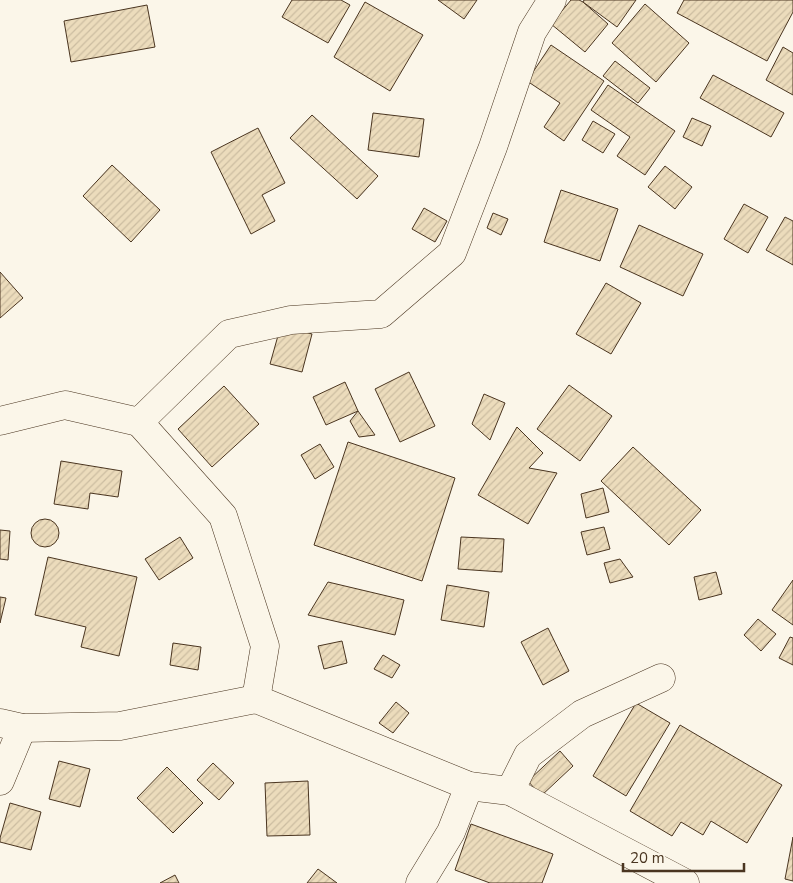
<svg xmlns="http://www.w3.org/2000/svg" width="793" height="883" viewBox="0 0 793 883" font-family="'Nunito Sans',sans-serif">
  <defs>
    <pattern id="building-hatch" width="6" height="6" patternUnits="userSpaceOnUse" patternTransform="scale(1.25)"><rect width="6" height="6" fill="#ecdcbc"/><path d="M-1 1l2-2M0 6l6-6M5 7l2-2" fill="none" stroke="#ccbda1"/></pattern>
  </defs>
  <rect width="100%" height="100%" fill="#fbf6e9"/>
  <!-- building -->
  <g fill="url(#building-hatch)" stroke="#4a3520">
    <path d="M292,0H341L350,5L328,43L282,17Z"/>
    <path d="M438,0H477L464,19Z"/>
    <path d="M571,0H579L583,2L608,24L585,52L551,24Z"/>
    <path d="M584,0H636L617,27L583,2Z"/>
    <path d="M684,0H793V12L767,61L677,13Z"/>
    <path d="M365,2L423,35L390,91L334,57Z"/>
    <path d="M645,4L689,43L656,82L612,43Z"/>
    <path d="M147,5L155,47L71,62L64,21Z"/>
    <path d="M551,45L604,81L564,141L544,127L560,103L527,81Z"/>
    <path d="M783,47L793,53V95L766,80Z"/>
    <path d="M615,61L650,88L638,103L603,76Z"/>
    <path d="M713,75L784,113L771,137L700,98Z"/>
    <path d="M608,85L675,131L645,175L617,156L630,137L591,110Z"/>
    <path d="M373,113L424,119L419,157L368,150Z"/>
    <path d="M312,115L378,176L357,199L290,138Z"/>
    <path d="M692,118L711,126L702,146L683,137Z"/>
    <path d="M593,121L615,134L603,153L582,140Z"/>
    <path d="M258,128L285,183L262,195L275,221L251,234L211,152Z"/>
    <path d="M112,165L160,210L131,242L83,196Z"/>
    <path d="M665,166L692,187L675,209L648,187Z"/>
    <path d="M561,190L618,209L600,261L544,242Z"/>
    <path d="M744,204L768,217L748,253L724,239Z"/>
    <path d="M424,208L447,221L435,242L412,229Z"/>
    <path d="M493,213L508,219L501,235L487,228Z"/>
    <path d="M785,217L793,221V265L766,250Z"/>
    <path d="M639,225L703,254L683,296L620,267Z"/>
    <path d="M0,272L23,298L0,318Z"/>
    <path d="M606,283L641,303L611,354L576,334Z"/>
    <path d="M281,325L312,334L302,372L270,364Z"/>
    <path d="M409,372L435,426L400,442L375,389Z"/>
    <path d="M345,382L358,411L326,425L313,397Z"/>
    <path d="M569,385L612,416L580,461L537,429Z"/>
    <path d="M224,386L259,424L212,467L178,429Z"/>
    <path d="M484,394L505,403L490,440L472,424Z"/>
    <path d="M358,411L375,435L359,437L350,421Z"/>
    <path d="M517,427L543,453L529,468L557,473L528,524L478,495Z"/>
    <path d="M348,442L455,478L422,581L314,545Z"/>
    <path d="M320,444L334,467L315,479L301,455Z"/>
    <path d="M633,447L701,510L669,545L601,481Z"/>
    <path d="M61,461L122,471L118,497L90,493L88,509L54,504Z"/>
    <path d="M603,488L609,512L586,518L581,494Z"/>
    <circle cx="45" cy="533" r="14"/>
    <path d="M604,527L610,549L587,555L581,532Z"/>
    <path d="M0,530L10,531L8,560L0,559Z"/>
    <path d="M180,537L193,558L159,580L145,559Z"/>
    <path d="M461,537L504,539L502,572L458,569Z"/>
    <path d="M48,557L137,577L119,656L81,647L86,627L35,615Z"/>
    <path d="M620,559L633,577L610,583L604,563Z"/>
    <path d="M716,572L722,594L699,600L694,577Z"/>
    <path d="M793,580V625L772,610Z"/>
    <path d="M328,582L404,600L395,635L308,615Z"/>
    <path d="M447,585L489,592L484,627L441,620Z"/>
    <path d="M0,597L6,598L0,623Z"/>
    <path d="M758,619L776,634L761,651L744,635Z"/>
    <path d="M548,628L569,671L543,685L521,642Z"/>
    <path d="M790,637L793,638V665L779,658Z"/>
    <path d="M342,641L347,663L324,669L318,646Z"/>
    <path d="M173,643L201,647L198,670L170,665Z"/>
    <path d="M383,655L400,665L392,678L374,669Z"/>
    <path d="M396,702L409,713L393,733L379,723Z"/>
    <path d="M636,703L670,723L626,796L593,776Z"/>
    <path d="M680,725L782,785L747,843L711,821L703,835L681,822L672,836L630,811Z"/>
    <path d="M560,751L573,766L541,796L528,781Z"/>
    <path d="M59,761L90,769L80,807L49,799Z"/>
    <path d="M213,763L234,783L219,800L197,780Z"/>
    <path d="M167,767L203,803L173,833L137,798Z"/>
    <path d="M308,781L310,835L267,836L265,783Z"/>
    <path d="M10,803L41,812L31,850L0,842V838Z"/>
    <path d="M471,824L553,854L542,883H490L455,870Z"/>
    <path d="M793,837V881L785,879Z"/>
    <path d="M318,869L337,883H307Z"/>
    <path d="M175,875L179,883H160Z"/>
  </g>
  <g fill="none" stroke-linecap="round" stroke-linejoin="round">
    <defs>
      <g id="street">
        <path d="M0,421L65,405L139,422L229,334L291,320L381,314L452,253L493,147L532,32L552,0"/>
        <path d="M139,422L223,516L265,646L256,699"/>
        <path d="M0,723L22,728L120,726L256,699L469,786L510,791L685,883"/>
        <path d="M0,781L22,728"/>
        <path d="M510,791L528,755L582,714L661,678"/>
        <path d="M420,883L451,832L469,786"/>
      </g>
    </defs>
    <!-- street casing -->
    <use href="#street" stroke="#4a3520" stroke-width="29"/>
    <!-- street -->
    <use href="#street" stroke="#fbf6e9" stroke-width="28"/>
  </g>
  <!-- scale -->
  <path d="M623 863v8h121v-8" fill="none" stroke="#4a3520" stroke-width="2.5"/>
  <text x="630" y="863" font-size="15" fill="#4a3520" stroke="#fbf6e9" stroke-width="4" paint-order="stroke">20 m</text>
</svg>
